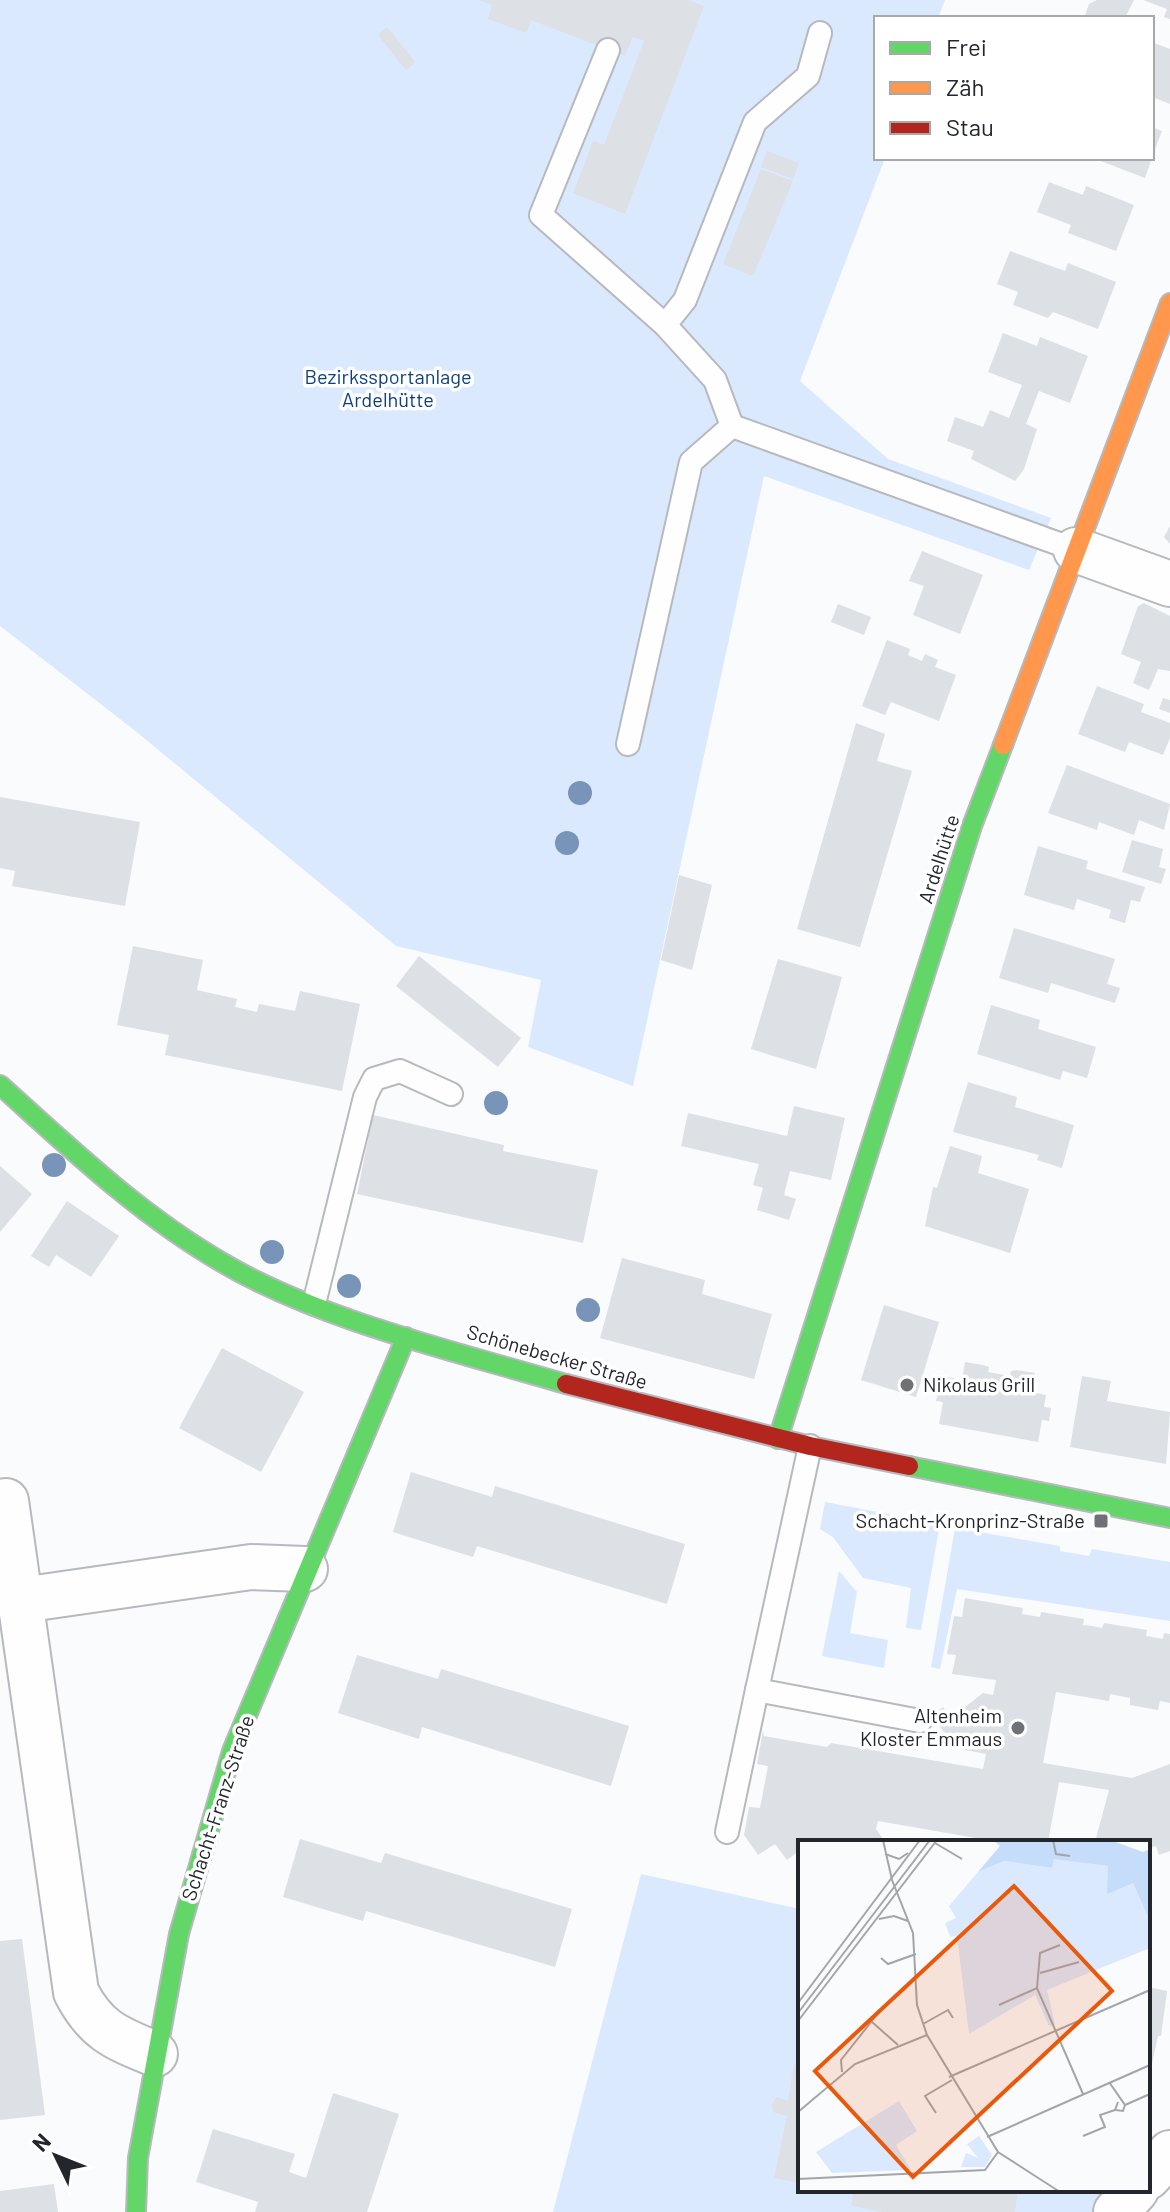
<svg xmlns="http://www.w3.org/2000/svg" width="1170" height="2212" viewBox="0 0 1170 2212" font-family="Barlow,sans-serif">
  <rect width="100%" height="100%" fill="#f9fbfd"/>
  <!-- green -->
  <g fill="#dbe9fe">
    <path d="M0,0H945L938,18H876V158H885L800,381L888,459L1051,518L1029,570L764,476L633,1086L528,1047L541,980L396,946L133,729L0,626Z"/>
    <path d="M825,1502L940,1524L921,1630L906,1628L911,1588L863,1578L833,1537L820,1529Z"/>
    <path d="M955,1528L1060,1546V1551L1089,1556L1092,1549L1170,1562V1621L957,1589L940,1669L931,1667Z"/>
    <path d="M839,1571L857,1592L850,1633L888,1640L884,1668L822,1656Z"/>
    <path d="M641,1874L800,1909V2190H1120L1100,2212H553Z"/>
  </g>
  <!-- building -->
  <g fill="#dde0e4">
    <path d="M480,0H688L704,6L625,214L573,193L593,141L604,145L644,41L633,37L625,56L531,20L526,33L488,19L492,5Z"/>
    <path d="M1097,0H1134L1125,18H1084L1089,4Z"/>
    <path d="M1143,0H1170V19L1164,17L1167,9Z"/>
    <path d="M387,27L415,62L406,70L378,35Z"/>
    <path d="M1154,43L1170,49V104L1152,97Z"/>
    <path d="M1152,127L1162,131L1152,157Z"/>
    <path d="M767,151L799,163L793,179L761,167Z"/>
    <path d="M1093,158H1152L1145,178Z"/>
    <path d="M761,169L793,181L753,276L723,264Z"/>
    <path d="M1049,182L1083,195L1086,186L1134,205L1116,251L1068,233L1071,225L1037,212Z"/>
    <path d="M1010,251L1065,271L1068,263L1116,282L1098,329L1053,312L1048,318L1013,305L1018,292L997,284Z"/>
    <path d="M1003,333L1037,346L1040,337L1088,356L1070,403L1039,391L1026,424L1037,429L1024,469L1015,481L971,459L974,451L947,441L955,417L983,427L990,410L1009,418L1022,385L988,372Z"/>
    <path d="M1170,526V544L1164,537Z"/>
    <path d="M922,551L983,575L960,634L913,615L924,586L909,581Z"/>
    <path d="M1144,603L1170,616V671L1158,669L1149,690L1133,683L1141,662L1121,654L1138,606Z"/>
    <path d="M838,604L871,617L864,635L831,622Z"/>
    <path d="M887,640L910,649L908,655L922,661L925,654L938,660L935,667L956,675L939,721L891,702L885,715L862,706Z"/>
    <path d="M1097,686L1144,704L1141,712L1170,723V738L1163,755L1129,742L1125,752L1078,734Z"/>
    <path d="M1163,698L1170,700V713L1159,709Z"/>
    <path d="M856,723L885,734L877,761L912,771L860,947L797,929Z"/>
    <path d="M1067,765L1170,804L1164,830L1139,820L1134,835L1099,822L1097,830L1048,813Z"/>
    <path d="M0,797L140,822L125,906L12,886L15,871L0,868Z"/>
    <path d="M1132,840L1163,849L1159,867L1166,869L1161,884L1122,872Z"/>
    <path d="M1038,846L1088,861L1086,869L1145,887L1140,902L1131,900L1125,923L1109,918L1111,910L1077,899L1074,910L1024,895Z"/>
    <path d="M679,875L712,885L692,970L661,960Z"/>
    <path d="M1014,928L1115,959L1107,984L1120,988L1115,1003L1051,983L1048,993L999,978Z"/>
    <path d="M133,946L203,960L197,990L237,999L235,1007L257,1012L259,1004L295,1011L300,991L360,1004L342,1091L165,1055L169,1035L117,1025Z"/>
    <path d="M419,956L521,1038L498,1067L396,986Z"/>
    <path d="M778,959L842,977L816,1069L751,1049Z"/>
    <path d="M991,1005L1040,1020L1038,1029L1096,1047L1087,1078L1063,1071L1060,1080L977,1054Z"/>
    <path d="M968,1082L1017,1097L1015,1107L1074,1125L1062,1168L1037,1160L1039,1155L953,1132Z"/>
    <path d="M794,1106L845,1118L831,1180L790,1171L784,1195L796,1199L789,1220L757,1210L763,1188L753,1185L759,1164L681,1146L688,1113L787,1136Z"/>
    <path d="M373,1115L504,1145L503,1151L598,1170L583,1243L357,1194Z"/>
    <path d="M950,1146L982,1156L978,1173L1029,1189L1010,1253L925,1226L933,1187L937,1188Z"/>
    <path d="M0,1166L32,1194L0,1232Z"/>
    <path d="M67,1201L119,1236L91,1277L56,1255L49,1267L31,1256Z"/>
    <path d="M622,1258L705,1280L702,1294L772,1314L754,1379L600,1338Z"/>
    <path d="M884,1305L939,1322L916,1397L861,1380Z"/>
    <path d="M222,1348L304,1392L261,1472L179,1428Z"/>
    <path d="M965,1362L983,1365L989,1367L988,1372L1010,1376L1011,1371L1017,1370L1035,1373L1032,1392L1046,1395L1044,1407L1051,1408L1049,1421L1042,1420L1038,1442L939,1424L943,1402L936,1401L939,1389L945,1391L948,1377L962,1380Z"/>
    <path d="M1082,1376L1111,1381L1107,1401L1170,1412L1166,1464L1070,1447Z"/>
    <path d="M411,1472L492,1497L495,1486L685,1544L667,1604L477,1546L473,1557L393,1532Z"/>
    <path d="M965,1598L1023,1608L1022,1614L1040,1617L1041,1612L1084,1619L1083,1625L1092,1626L1102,1628L1104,1623L1147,1630L1146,1636L1163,1639L1164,1633L1170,1634V1703L1160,1701L1158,1710L1130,1705V1698L1110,1694L1109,1701L1056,1692L1043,1763L1132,1778L1170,1764V1851L1159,1855L1156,1846L1148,1848V1842H1095L1109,1790L1059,1782L1048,1842H999L878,1821L876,1829L885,1842H800V1850L787,1860L775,1844L758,1855L744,1835L749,1807L760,1808L768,1766L757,1764L763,1730L764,1736L792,1741L827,1747L831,1743L983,1769L986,1754L955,1748L932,1715L943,1707L951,1718L983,1693L993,1695L996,1680L952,1674L956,1655L947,1654L954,1616L962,1617Z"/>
    <path d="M357,1655L438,1679L441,1669L629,1726L611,1786L422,1727L419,1739L338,1713Z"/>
    <path d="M300,1839L381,1863L385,1853L572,1909L555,1967L366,1911L363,1921L283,1897Z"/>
    <path d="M22,1939L45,2115L0,2120V1941Z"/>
    <path d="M1148,1987L1167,1991L1161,2036H1158L1149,2077Z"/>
    <path d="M794,2064L800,2065V2183L774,2178L787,2116L773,2112L772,2104L777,2097L788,2101Z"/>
    <path d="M333,2093L399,2114L367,2212H255L258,2202L196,2182L213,2129L295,2154L289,2172L306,2178Z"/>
    <path d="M54,2184L58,2212H0V2191Z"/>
    <path d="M854,2190H1018L1015,2212H883L851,2206Z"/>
  </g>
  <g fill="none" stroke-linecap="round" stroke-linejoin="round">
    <defs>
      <g id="lane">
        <path d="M608,50L541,215L665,325L715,380L732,426"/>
        <path d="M665,325L685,300L755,122L808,76L820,33"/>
        <path d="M628,744L691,462L732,426L1076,550"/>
        <path d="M314,1304L365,1097L374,1079L400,1071L451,1094"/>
        <path d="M810,1446L757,1690L920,1721"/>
        <path d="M727,1832L757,1690"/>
      </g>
      <g id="street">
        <path d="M1076,550L1170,584"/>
        <path d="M6,1501L76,1992C96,2031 116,2038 155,2054"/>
        <path d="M22,1600L251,1567L305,1569"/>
        <path d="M1148,2177L1170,2153"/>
        <path d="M1116,2212L1136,2190"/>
      </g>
      <g id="fast">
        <path d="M0,1085C71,1149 140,1215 223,1263C320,1320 457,1352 566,1384"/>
        <path d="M778,1439L972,826L1003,745"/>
        <path d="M909,1466L1170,1518"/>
        <path d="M136,2212L138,2158L179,1934L232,1751L406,1337"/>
      </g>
      <path id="slow" d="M1003,745L1170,303"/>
      <path id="jam" d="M566,1384L810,1446L909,1466"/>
    </defs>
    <!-- lane casing -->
    <use href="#lane" stroke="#b6b9bd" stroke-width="26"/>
    <!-- street casing -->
    <use href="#street" stroke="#b6b9bd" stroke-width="48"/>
    <!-- fast casing -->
    <use href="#fast" stroke="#b6b9bd" stroke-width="22"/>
    <!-- slow casing -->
    <use href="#slow" stroke="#b6b9bd" stroke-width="22"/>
    <!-- jam casing -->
    <use href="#jam" stroke="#b6b9bd" stroke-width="22"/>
    <!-- lane -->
    <use href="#lane" stroke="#fefeff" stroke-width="22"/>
    <!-- street -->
    <use href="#street" stroke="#fefeff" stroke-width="44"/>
    <!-- fast -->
    <use href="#fast" stroke="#63d668" stroke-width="18"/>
    <!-- slow -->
    <use href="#slow" stroke="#ff974d" stroke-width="18"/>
    <!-- jam -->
    <use href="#jam" stroke="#b3261e" stroke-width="18"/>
  </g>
  <!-- trees -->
  <g fill="#7894b8">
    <circle cx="580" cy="793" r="12"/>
    <circle cx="567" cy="843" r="12"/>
    <circle cx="496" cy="1103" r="12"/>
    <circle cx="54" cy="1165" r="12"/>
    <circle cx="272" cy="1252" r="12"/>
    <circle cx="349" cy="1286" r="12"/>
    <circle cx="588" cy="1310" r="12"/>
  </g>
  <!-- markers -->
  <g fill="#6e7175" stroke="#fff" stroke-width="3">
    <circle cx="907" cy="1385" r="8"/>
    <rect x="1093" y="1513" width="16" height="16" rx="4"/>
    <circle cx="1018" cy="1728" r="8"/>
  </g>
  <g text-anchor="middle" stroke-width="7" stroke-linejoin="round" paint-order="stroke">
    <!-- park labels -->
    <g font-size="20" fill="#0e407f" stroke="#fff">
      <text x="388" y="384">Bezirkssportanlage<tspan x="388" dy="23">Ardelhütte</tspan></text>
    </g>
    <!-- street labels -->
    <g font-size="20" fill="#23272c" stroke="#fff">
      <text transform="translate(939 859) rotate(-72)" y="7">Ardelhütte</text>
      <text transform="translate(557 1357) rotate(16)" y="7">Schönebecker Straße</text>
      <text transform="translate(218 1808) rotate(-72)" y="7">Schacht-Franz-Straße</text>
    </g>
    <!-- poi labels -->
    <g font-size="20" fill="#23272c" stroke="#fff" text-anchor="end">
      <text x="923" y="1392" text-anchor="start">Nikolaus Grill</text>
      <text x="1085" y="1528">Schacht-Kronprinz-Straße</text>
      <text x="1002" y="1723">Altenheim<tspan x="1002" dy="23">Kloster Emmaus</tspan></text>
    </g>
  </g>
  <!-- overview -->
  <g transform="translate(798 1840)">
    <rect width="352" height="352" fill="#f9fbfd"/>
    <path d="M255,18L310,26L335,43L352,82V108L249,150L257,184L251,186L237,155L171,194L159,96L152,97L147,83L158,78L151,66L180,32L206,21L254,28ZM101,261L119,291L98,305L113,330L34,333L18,312ZM181,296L194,315L187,327H163L168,313L180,318L169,304Z" fill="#dbe9fe"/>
    <path d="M195,0H312L345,12L352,9V82L335,43L309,54L310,26L256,19L254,28L206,21L180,32L202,6Z" fill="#c6dcfb"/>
    <path fill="none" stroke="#a3a6a9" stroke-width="2" d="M85,0L94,40L115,93L119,165L129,195L200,312L262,352M255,0L258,14L272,16M137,3L164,19M87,14L101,19L110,13M81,79L96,76L110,81M83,118L90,124L118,114M242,133L281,122M239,148L242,113L262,105M0,163L122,0M201,165L239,148L285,254M0,173L132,0M0,181L139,0M74,182L100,205M125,184L150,170L155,178M44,232L43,220L81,172M151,237L352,150M311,242L327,265L325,271L317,270L320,262M327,265L352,254M0,272L57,224L129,195M138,273L127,256L154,240M285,296L307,287L302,275L317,270M189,297L352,225M0,339L187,330L200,312"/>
    <path fill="#e8590c" fill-opacity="0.15" stroke="#e8590c" stroke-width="4" d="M216,46L314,151L115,337L17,231Z"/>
    <rect width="352" height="352" fill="none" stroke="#23272c" stroke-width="4"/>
  </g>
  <!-- legend -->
  <rect x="874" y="16" width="280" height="144" fill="#ffffff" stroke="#a7a9ab" stroke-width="2"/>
  <rect x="890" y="42" width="40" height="12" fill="#63d668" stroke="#a7a9ab" stroke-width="2"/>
  <text x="946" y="56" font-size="24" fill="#23272c">Frei</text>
  <rect x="890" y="82" width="40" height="12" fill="#ff974d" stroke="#a7a9ab" stroke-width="2"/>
  <text x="946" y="96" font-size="24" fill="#23272c">Zäh</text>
  <rect x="890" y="122" width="40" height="12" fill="#b3261e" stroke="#a7a9ab" stroke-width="2"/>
  <text x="946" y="136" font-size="24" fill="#23272c">Stau</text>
  <!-- north arrow -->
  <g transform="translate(56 2156) rotate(313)" stroke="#ffffff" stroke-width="6" paint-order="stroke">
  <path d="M0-6L14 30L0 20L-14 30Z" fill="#23272c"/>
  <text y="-12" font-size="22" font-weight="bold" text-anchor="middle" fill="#23272c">N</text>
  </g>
</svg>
